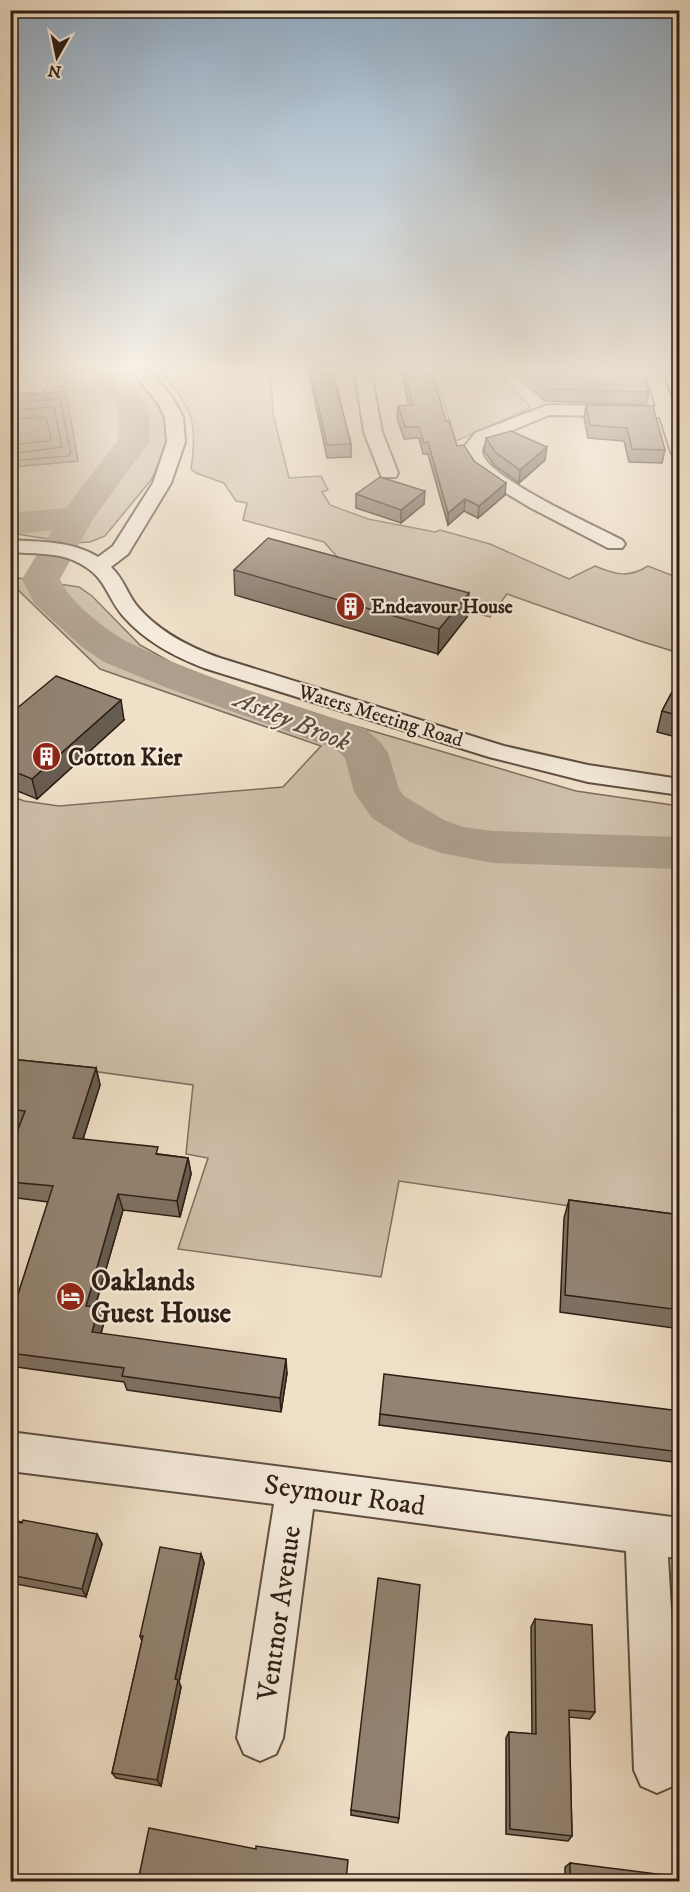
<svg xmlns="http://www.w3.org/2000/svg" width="690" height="1892" viewBox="0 0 690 1892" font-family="'IM FELL DW Pica',serif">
  <rect width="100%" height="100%" fill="#f0e0c8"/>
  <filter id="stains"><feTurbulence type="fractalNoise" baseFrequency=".00333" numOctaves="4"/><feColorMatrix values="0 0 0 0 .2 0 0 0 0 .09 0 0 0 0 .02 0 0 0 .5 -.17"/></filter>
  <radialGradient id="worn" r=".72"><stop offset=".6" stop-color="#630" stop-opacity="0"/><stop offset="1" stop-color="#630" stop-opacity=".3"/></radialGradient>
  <!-- green -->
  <g fill="#cfbfaa" stroke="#7e6e60" stroke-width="1.5">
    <path d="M47,373H132L151,388L166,418L168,446L151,480L105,536L90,542L72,543L11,533V467L78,461L65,392L11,397L10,392L43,394L51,377Z"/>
    <path d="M161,373H273L271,377L273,414L289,478L321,476L328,490L322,492L330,505L368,519L435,532L440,530L490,544L569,579L595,566C616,575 629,578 648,566L679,578V653L640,641L507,594L490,617L359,582L324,542L243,520L247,503L236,501L224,483L196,473L191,469C198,423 192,406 161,373Z"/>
    <path d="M434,373H502L514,390L530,406L528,409L456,441Z"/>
    <path d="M18,578L79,587L92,596L140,645L174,664L257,697L576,791L679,806V1222L399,1181L381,1277L178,1249L208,1158L186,1154L193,1085L11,1060V796L24,801L59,806L283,787L321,746L100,669L14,586Z"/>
  </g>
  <!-- water -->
  <path fill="#ae9e8b" stroke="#7b6b5c" stroke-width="1.5" d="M66,391L78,461L11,467V397Z"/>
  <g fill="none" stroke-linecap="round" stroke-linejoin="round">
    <!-- shore -->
    <g stroke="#6e5e50" stroke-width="1.5">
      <path d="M10,403L60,399L71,453L68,456L10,461"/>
      <path d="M10,410L54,407L62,447L10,454"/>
      <path d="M10,419L46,417L51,438L49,441L10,445"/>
    </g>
    <!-- river -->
    <path fill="#ae9e8b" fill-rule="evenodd" d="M93,373H123L148,407L150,441L93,519L60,579C68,601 111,635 134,645C208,680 289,703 366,729L381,743L388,753L399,789L404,796L444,820L463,827L493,831L680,837V869L493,863L441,853L410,842L372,818L354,792L345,758L336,749L165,687L104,662L82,647L34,603L22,579L52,530L10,535V513L66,508L118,440V407Z"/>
    <defs>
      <g id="minor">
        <path d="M134,373H151L172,397L183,417L185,442L171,483L128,554L111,567C124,579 127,594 137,606C159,632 189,647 220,658L504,746L588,765L680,779V795L588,782L489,757L204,668C173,656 145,641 123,616C104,593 107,576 75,561C56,552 31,554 10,552V540C40,542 73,541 98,557L113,546L153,483L167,442L165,417L158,403Z"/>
        <path d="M355,373H371L382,432L398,473L396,477H382L380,473L364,432Z"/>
        <path d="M646,373H662L680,424V457L674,456L671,452L660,417L549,415L487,441C483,445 480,451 484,457C496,481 595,526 622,540L625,544L622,548H608L531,508L489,483L475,471L465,457V446L475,433L547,405L656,407Z"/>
        <path d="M10,1432L680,1518V1558L668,1557L680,1764V1771L673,1786L657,1793L641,1786L634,1770L626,1551L313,1509L283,1738L276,1754L260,1761L244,1754L237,1738L274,1504L10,1471Z"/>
      </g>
    </defs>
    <!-- minor casing -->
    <use href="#minor" stroke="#5e4e42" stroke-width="4"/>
    <!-- minor -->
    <use href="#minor" fill="#f5ebdb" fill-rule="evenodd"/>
  </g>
  <!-- wall -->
  <g fill="#7e7162" stroke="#2e1e15" stroke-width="1.5">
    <path d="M309,373H333L351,444V457L327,458Z"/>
    <path d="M401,373H432L446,421L457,446L474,461L505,495L478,518L464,511L448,525L428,454H423L419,438L404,439L397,418L398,406H409Z"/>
    <path d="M515,373H643L649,392L646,405L545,401L519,378Z"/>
    <path d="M675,373H680V384Z"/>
    <path d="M586,405L665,450L662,463L629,462L624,441L588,438L584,418Z"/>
    <path d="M486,438L545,460L519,483L494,465L484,451Z"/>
    <path d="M356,494L424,504L401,523L356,508Z"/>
    <path d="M234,570L467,617L438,654L235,595Z"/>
    <path d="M680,677V738L657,732L662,711Z"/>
    <path d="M10,714L124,720L37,799L10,788Z"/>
    <path d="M10,1059L96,1068L100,1085L83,1139L159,1154L188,1158L191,1174L180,1217L123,1210L95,1307H99L104,1322L101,1334L287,1373L281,1412L127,1390L124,1382L10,1366V1319L48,1202L10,1197V1150L19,1126L10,1125Z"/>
    <path d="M569,1200L680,1215V1329L560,1312L564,1218Z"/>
    <path d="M680,1411V1463L379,1425L380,1414Z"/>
    <path d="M10,1520L97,1534L102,1544L86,1597L10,1583Z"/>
    <path d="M201,1554L204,1563L179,1682L181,1687L161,1786L116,1778L112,1773L142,1641L140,1636Z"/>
    <path d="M535,1619L595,1712L590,1719L569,1717L572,1836L568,1841L506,1834V1738L509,1732L532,1734L531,1627Z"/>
    <path d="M351,1810L399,1818L398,1823L351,1815Z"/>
    <path d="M570,1863L680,1881H565V1867Z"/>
  </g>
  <!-- shaded-wall -->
  <g fill="#675c50" stroke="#2e1e15" stroke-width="1.5">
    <path d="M547,447L545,460L519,483L520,470Z"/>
    <path d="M506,483L505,495L478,518L479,506Z"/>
    <path d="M425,491L424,504L401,523V510Z"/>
    <path d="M465,499L464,511L448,525V513Z"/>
    <path d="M469,593L467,617L438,654L439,629Z"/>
    <path d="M121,700L124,720L37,799L32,779Z"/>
    <path d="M96,1068L100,1085L78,1155L73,1138Z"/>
    <path d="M188,1158L191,1174L180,1217L177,1201Z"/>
    <path d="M118,1194L123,1210L91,1321L86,1306Z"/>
    <path d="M99,1307L104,1322L97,1347L92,1332Z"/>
    <path d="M286,1359L287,1373L281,1412L280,1398Z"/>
    <path d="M97,1534L102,1544L86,1597L82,1589Z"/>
    <path d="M201,1554L204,1563L179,1682L181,1687L161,1786L157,1780L175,1679Z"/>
  </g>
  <!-- building -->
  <g fill="#938372" stroke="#2e1e15" stroke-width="1.5">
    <path d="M311,373H333L351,444L327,445Z"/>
    <path d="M404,373H432L446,421H449L457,446L464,445L474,461L506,483L479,506L465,499L448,513L428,442L424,443L419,427H405L398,406L413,405Z"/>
    <path d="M528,373H643L649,392L546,389Z"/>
    <path d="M586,405L653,406L665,450L632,449L627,428L590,425Z"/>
    <path d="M511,431L547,447L520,470L495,452L486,438Z"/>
    <path d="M380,477L425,491L401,510L356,494Z"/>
    <path d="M268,538L469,593L439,629L234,570Z"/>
    <path d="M56,676L121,700L32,779L10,770V714Z"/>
    <path d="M680,677V716L662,711Z"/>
    <path d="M10,1059L96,1068L73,1138L158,1147L156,1154L188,1158L177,1201L118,1194L86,1306L99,1307L92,1332L286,1359L280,1398L122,1376L124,1368L10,1353V1319L53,1186L10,1182V1150L25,1111L10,1109Z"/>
    <path d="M569,1200L680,1215V1310L565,1295Z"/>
    <path d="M384,1374L680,1411V1452L380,1414Z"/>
    <path d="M10,1520L22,1523L23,1520L97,1534L82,1589L10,1575Z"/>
    <path d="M160,1547L201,1554L175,1679L178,1680L157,1780L112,1773L143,1636H140Z"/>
    <path d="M378,1578L420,1585L399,1818L351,1810Z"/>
    <path d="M535,1619L592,1625L595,1712L569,1710L572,1836L510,1829L509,1732L536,1734Z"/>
    <path d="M149,1828L256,1849V1846L348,1860L346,1881H138Z"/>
    <path d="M570,1863L680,1877V1881H570Z"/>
  </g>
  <!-- sky -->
  <linearGradient id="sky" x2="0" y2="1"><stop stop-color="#91abc3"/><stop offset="0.58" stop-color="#f8f1e6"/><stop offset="1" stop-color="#f8f1e6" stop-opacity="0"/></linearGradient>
  <rect width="690" height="638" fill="url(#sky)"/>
  <!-- icons -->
  <defs>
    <symbol id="building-disc" viewBox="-11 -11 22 22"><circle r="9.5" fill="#8f2418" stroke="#f5ebdb"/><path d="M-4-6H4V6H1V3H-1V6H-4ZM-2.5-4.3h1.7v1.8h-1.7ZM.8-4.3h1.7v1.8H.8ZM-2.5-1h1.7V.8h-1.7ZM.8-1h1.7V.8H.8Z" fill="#fff"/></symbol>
    <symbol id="hotel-disc" viewBox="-11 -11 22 22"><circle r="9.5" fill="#8f2418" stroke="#f5ebdb"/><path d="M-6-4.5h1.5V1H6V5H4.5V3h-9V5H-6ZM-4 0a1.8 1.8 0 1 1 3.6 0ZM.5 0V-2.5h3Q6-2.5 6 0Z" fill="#fff"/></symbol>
  </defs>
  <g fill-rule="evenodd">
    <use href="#building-disc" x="334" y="590" width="33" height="33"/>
    <use href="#building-disc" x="30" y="740" width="33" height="33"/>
    <use href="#hotel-disc" x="54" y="1280" width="33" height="33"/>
  </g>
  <g text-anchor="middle" stroke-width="4.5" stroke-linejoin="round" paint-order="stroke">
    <!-- far-poi labels -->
    <g font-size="20" font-weight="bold" fill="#2e1e15" stroke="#f5ebdb" text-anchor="start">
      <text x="371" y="613">Endeavour House</text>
    </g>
    <!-- far-street labels -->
    <g font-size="20" fill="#2e1e15" stroke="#f5ebdb">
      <text transform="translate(381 715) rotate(17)" y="7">Waters Meeting Road</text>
    </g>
    <!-- poi labels -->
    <g font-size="24" font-weight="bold" fill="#2e1e15" stroke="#f5ebdb" text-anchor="start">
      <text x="68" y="765">Cotton Kier</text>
    </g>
    <!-- water labels -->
    <g font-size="26" font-style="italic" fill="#5b4b3e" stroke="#f5ebdb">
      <text transform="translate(293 720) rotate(22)" y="9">Astley Brook</text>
    </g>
    <!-- near-poi labels -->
    <g font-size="28" font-weight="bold" fill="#2e1e15" stroke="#f5ebdb" text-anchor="start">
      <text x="91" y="1290">Oaklands<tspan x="91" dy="32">Guest House</tspan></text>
    </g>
    <!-- near-street labels -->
    <g font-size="28" fill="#2e1e15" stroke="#f5ebdb">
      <text transform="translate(345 1494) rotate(8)" y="10">Seymour Road</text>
      <text transform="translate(278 1613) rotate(-82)" y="10">Ventnor Avenue</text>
    </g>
  </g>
  <!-- margin -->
  <rect width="690" height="1892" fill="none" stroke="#f0e0c8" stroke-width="36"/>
  <rect x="12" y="12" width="666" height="1868" fill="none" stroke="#2e1e15" stroke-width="3"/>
  <rect x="18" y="18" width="654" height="1856" fill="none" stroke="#2e1e15" stroke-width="1.5"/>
  <!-- north arrow -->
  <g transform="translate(57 57) rotate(189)" stroke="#f5ebdb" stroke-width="4.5" paint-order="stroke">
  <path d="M0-4.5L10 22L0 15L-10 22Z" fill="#2e1e15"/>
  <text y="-9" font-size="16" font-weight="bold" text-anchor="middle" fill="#2e1e15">N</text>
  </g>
  <rect width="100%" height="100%" filter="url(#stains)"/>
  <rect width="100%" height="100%" fill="url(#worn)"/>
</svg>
